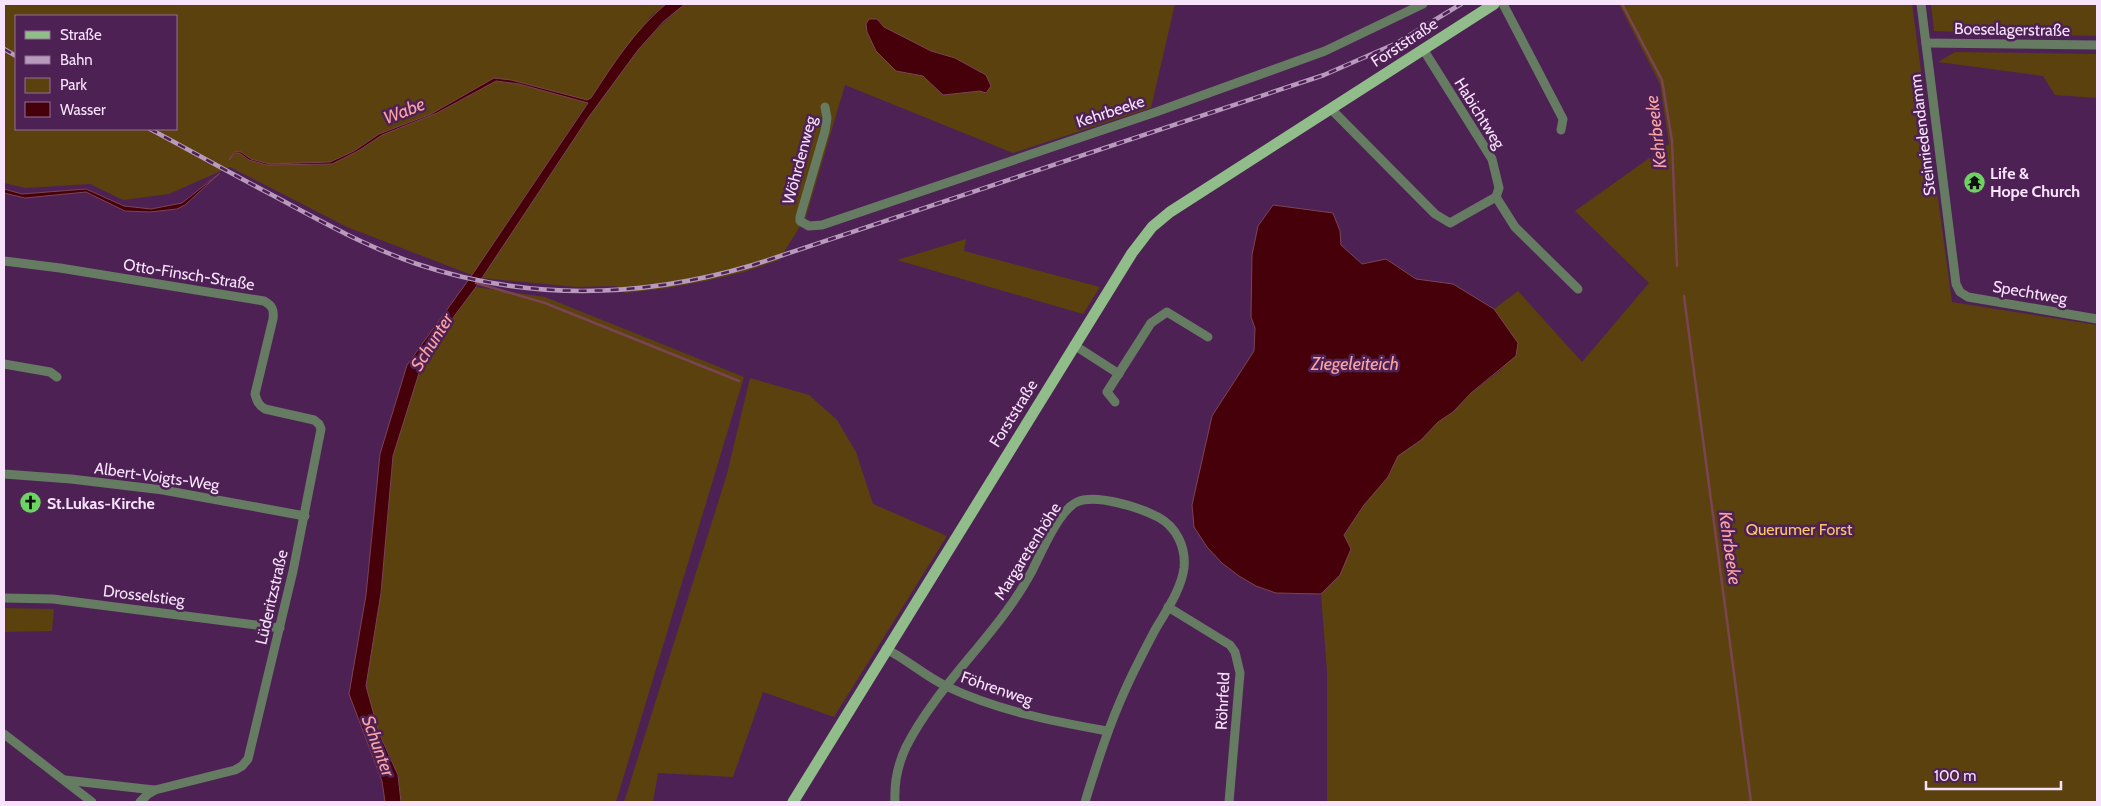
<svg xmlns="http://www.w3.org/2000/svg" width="2101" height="806" viewBox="0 0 2101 806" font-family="Cabin,sans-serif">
  <rect width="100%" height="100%" fill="#4e2155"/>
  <!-- green -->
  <g fill="#5a410e" fill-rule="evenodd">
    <path d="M4,4H666L651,16L591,98L586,100L511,80L494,78L431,114L379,134L354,151L330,162L269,164L251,159L240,152L235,153L241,154L249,160L267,165L332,164L358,151L382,135L437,113L496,81L519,84L588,102L472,275L347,227L230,167L169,194L123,200L90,184L25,188L4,183ZM16,16H176V129H16Z"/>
    <path d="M685,4H1175L1151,108L1013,153L845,85L806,217L779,260L744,272L706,281L668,288L626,293L616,286L576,287L482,278C511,233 541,189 570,145C604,95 638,42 685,4ZM877,19L884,27L931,51L955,58L986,75L980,91L943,95L923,76L896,71Z"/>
    <path d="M1619,4H1912L1952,302L2097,325V802H1327V672L1321,594L1340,575L1351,549L1344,536L1364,505L1388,477L1398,456L1421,440L1438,422L1453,412L1471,393L1502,369L1518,343L1494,309L1518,291L1582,362L1649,283L1575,211L1669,144L1660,84Z"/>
    <path d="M1931,4H2097V36L1934,31Z"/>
    <path d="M1955,52L2097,54V98L2055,95L2043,76L1938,62Z"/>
    <path d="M966,239L964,251L1100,287L1083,314L897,260Z"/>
    <path d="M476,287L545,297L744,377L616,802H401L398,775L379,733L366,686L381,593L393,456L420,370L441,334Z"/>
    <path d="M750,378L809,395L837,420L856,452L873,504L947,536L834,717L763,692L733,777L658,773L653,802H624L727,474Z"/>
    <path d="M4,608L54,609L52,631L5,632Z"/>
  </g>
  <!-- water -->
  <g fill="#450009" stroke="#7b4452">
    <path d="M666,4H685L664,21L638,50L588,118L476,287L441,334L420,370L393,456L381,593L366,686L379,733L398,775L401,802H385L382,781L349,694L366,595L380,454L407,365L472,275L588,103L519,84L496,81L437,113L382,135L358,151L332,164L267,165L249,160L241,154L235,153L229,160L234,152H241L251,159L269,164L330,162L354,151L379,134L431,114L494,78L511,80L587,100L591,98C613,64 635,30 666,4Z"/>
    <path d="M869,19H877L884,27L931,51L955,58L986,75L991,86L986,93L980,91L943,95L923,76L896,71L876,51L867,32L866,24Z"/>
    <path d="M220,173L185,205L177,209L150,212L125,211L86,192L25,198L4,193V189L22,194L86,189L124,206L151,209L182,203Z"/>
    <path d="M1273,205L1333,213L1340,231L1341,245L1362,264L1386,259L1416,279L1453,284L1494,309L1518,343L1516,356L1471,393L1453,412L1438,422L1421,440L1398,456L1388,477L1364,505L1344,535L1351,549L1340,575L1321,594L1276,593L1256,586L1239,576L1222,563L1207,547L1194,527L1192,505L1212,416L1254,351L1255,328L1251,317L1252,255L1258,226Z"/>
  </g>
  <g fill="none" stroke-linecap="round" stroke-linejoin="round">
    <!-- stream -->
    <g stroke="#7b4452" stroke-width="2.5">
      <path d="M1622,4L1662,80L1672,141L1677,266"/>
      <path d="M476,283L545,303L739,381"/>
      <path d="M1684,296L1751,802"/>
    </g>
    <!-- minor -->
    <g stroke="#657b62" stroke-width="9">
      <path d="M1503,4L1563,119L1561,130"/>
      <path d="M1921,4L1956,284L1960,292L1968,297L2097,319"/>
      <path d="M1926,43L2097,45"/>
      <path d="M1423,49L1492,159L1499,188L1496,197L1515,227L1578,289"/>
      <path d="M825,107L827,118L825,131L800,217V221L809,226L822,225L1156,112L1325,51L1423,4"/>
      <path d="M1331,109L1435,214L1450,223L1496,197"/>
      <path d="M4,261L60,268L264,301C273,306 274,310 273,319L255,394C257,401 258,405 265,409L314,420L319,424L321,429L293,571L248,759L242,766L235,770L155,790L148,794L140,802"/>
      <path d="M1074,345L1119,374"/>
      <path d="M4,364L50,372L57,377"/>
      <path d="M1115,402L1107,392L1151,323L1167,312L1208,337"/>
      <path d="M4,474L71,479L163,490L305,516"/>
      <path d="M4,598L53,599L280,628"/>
      <path d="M1168,607L1230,645L1235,652L1240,673L1229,802"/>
      <path d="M886,649C908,660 926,677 948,687C999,711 1052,721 1107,731"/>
      <path d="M4,734L92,802"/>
      <path d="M65,780L154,790"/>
      <path d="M895,802C894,783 898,764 906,747C939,682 998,635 1032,571C1041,553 1059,510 1077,502C1096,493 1140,508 1158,517C1177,527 1186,548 1184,568C1181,590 1166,611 1155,630C1145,649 1135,668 1126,688C1109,725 1097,763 1085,802"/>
    </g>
    <!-- major -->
    <path stroke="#90bd8a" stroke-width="11" d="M793,802L1132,253L1152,227L1170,212L1494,4"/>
    <defs>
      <g id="rail">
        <path d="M4,49L16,56"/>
        <path d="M150,129C191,151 232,174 274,196C320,221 367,247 417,264C528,301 642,298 753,265L1324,75L1397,43L1461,4"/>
      </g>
    </defs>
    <!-- rail casing -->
    <use href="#rail" stroke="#b89abd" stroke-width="4.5"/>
    <!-- rail -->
    <use href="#rail" stroke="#4e2155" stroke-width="2.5" stroke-dasharray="8" stroke-linecap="butt"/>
  </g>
  <!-- icons -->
  <defs>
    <symbol id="temple-disc" viewBox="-11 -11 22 22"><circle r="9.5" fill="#6dd361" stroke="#4e2155"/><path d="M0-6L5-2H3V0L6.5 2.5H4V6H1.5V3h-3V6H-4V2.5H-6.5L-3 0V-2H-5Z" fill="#111"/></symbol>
    <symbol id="church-disc" viewBox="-11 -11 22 22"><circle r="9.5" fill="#6dd361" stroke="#4e2155"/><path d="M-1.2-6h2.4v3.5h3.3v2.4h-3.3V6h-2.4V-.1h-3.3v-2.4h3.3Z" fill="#111"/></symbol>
  </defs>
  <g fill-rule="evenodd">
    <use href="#temple-disc" x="1962" y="170" width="25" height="25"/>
    <use href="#church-disc" x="18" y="490" width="25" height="25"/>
  </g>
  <g text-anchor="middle" stroke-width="5" stroke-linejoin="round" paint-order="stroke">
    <!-- street labels -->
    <g font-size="16" fill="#f8e3fc" stroke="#4e2155">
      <text transform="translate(2012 29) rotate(1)" y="6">Boeselagerstraße</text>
      <text transform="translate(1404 42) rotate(-33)" y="6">Forststraße</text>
      <text transform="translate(1110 111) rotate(-18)" y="6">Kehrbeeke</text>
      <text transform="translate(1480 113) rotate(58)" y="6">Habichtweg</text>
      <text transform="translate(1922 135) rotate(-97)" y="6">Steinriedendamm</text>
      <text transform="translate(799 160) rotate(-75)" y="6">Wöhrdenweg</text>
      <text transform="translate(189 274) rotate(9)" y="6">Otto-Finsch-Straße</text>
      <text transform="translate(2030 292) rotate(10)" y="6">Spechtweg</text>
      <text transform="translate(1013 413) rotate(-58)" y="6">Forststraße</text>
      <text transform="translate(157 476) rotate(8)" y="6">Albert-Voigts-Weg</text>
      <text transform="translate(1027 551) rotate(-58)" y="6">Margaretenhöhe</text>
      <text transform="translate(144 595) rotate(7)" y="6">Drosselstieg</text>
      <text transform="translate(271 597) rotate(-77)" y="6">Lüderitzstraße</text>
      <text transform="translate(997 688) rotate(19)" y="6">Föhrenweg</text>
      <text transform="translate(1222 701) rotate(-87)" y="6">Röhrfeld</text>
    </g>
    <!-- poi labels -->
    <g font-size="16" font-weight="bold" fill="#f8e3fc" stroke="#4e2155" text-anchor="start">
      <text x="1990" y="179">Life &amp;<tspan x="1990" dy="18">Hope Church</tspan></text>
      <text x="47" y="509">St.Lukas-Kirche</text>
    </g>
    <!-- park labels -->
    <g font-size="16" fill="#fdc967" stroke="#4e2155">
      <text x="1799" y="535">Querumer Forst</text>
    </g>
    <!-- water labels -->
    <g font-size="18" font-style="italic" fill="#fba4a1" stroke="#4e2155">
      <text transform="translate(404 111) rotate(-22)" y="6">Wabe</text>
      <text transform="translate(1656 132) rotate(-97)" y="6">Kehrbeeke</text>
      <text transform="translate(432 342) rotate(-58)" y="6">Schunter</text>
      <text x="1355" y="370">Ziegeleiteich</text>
      <text transform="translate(1730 548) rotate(82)" y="6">Kehrbeeke</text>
      <text transform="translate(378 746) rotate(70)" y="6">Schunter</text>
    </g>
  </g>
  <!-- border -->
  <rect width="2101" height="806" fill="none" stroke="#f8e3fc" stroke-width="10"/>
  <!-- legend -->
  <rect x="15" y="15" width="162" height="115" fill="#4e2155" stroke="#926f98"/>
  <rect x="25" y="31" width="25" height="8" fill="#90bd8a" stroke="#926f98"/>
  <text x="60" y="40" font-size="15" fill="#f8e3fc">Straße</text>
  <rect x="25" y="56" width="25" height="8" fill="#b89abd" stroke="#926f98"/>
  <text x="60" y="65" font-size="15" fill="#f8e3fc">Bahn</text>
  <rect x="25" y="78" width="25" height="15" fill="#5a410e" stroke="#926f98"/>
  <text x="60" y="90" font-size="15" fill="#f8e3fc">Park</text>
  <rect x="25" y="102" width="25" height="15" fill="#450009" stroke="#926f98"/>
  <text x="60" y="115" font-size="15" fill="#f8e3fc">Wasser</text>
  <!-- scale -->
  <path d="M1926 781v8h135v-8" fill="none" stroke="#f8e3fc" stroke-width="2.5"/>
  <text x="1934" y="781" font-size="15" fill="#f8e3fc" stroke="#4e2155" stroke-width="4" paint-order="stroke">100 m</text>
</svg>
